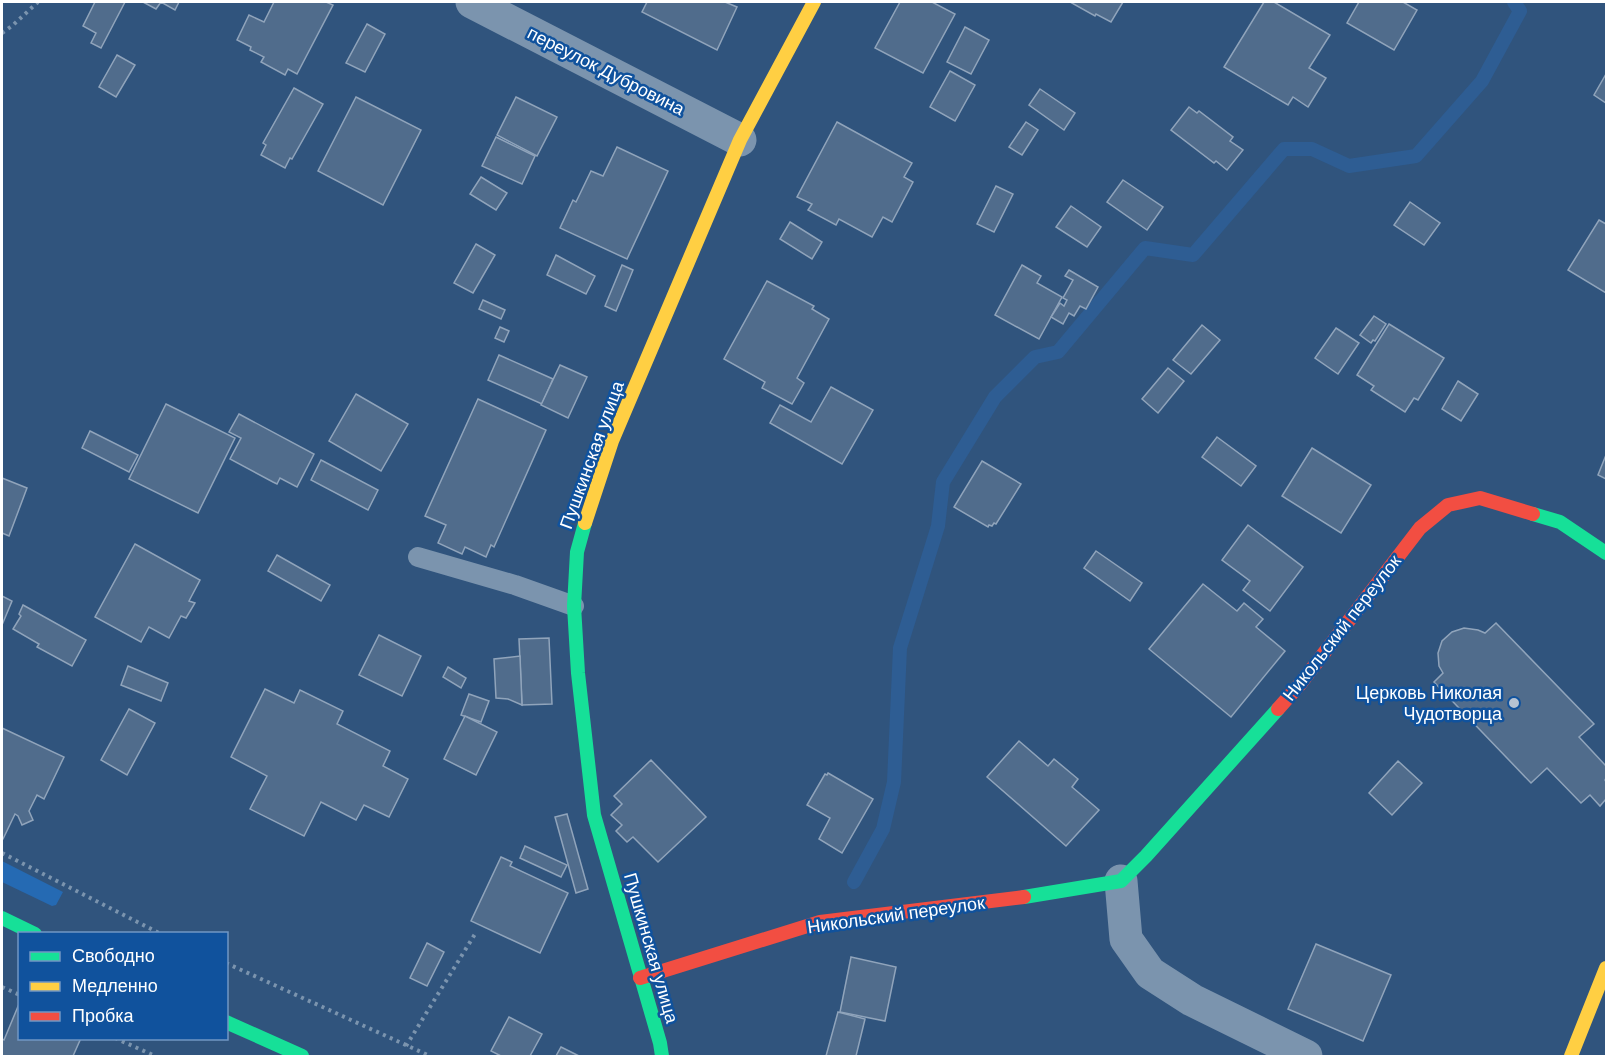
<svg xmlns="http://www.w3.org/2000/svg" width="1608" height="1058" viewBox="0 0 1608 1058" font-family="'DM Sans',sans-serif">
  <rect width="100%" height="100%" fill="#30547d"/>
  <!-- green -->
  <path fill="#256ab3" d="M2,861L63,892L56,905L52,906L2,882Z"/>
  <g fill="none" stroke-linecap="round" stroke-linejoin="round">
    <!-- stream -->
    <path stroke="#2e5d93" stroke-width="14" d="M854,882L883,829L894,782L900,648L938,526L943,482L995,397L1035,357L1058,352L1145,248L1193,255L1284,149H1312L1349,166L1416,156L1482,81L1520,11L1514,2"/>
  </g>
  <!-- building -->
  <g fill="#506c8c" stroke="#90a4bb" stroke-width="1.5">
    <path d="M95,2H125L101,48L91,43L96,33L83,26Z"/>
    <path d="M143,2H179L175,10L161,2L156,9Z"/>
    <path d="M274,2H326L333,5L297,74L288,69L285,75L261,62L264,57L250,50L251,47L237,40L249,15L264,22Z"/>
    <path d="M647,2H725L737,7L717,50L642,12Z"/>
    <path d="M900,2H932L955,14L923,73L875,48Z"/>
    <path d="M1070,2H1123L1111,22L1096,14L1095,16Z"/>
    <path d="M1264,2H1274L1330,35L1309,68L1326,78L1308,107L1293,97L1288,105L1224,67Z"/>
    <path d="M1359,2H1403L1417,10L1394,50L1347,23Z"/>
    <path d="M367,24L385,34L365,72L346,63Z"/>
    <path d="M965,27L989,40L971,74L947,62Z"/>
    <path d="M117,55L135,65L116,97L99,87Z"/>
    <path d="M950,71L975,85L955,121L930,107Z"/>
    <path d="M1606,74V103L1594,95Z"/>
    <path d="M294,88L323,104L292,159L290,158L285,168L261,155L266,145L263,143Z"/>
    <path d="M1040,89L1075,113L1064,130L1029,105Z"/>
    <path d="M356,97L421,130L383,205L318,171Z"/>
    <path d="M516,97L557,117L537,156L497,135Z"/>
    <path d="M1189,107L1197,113L1199,111L1233,137L1230,141L1243,150L1227,170L1216,161L1214,163L1171,130Z"/>
    <path d="M837,122L912,163L904,177L913,182L892,222L883,217L872,237L839,219L836,225L808,210L812,204L797,197Z"/>
    <path d="M1026,122L1038,130L1022,155L1009,147Z"/>
    <path d="M496,137L535,156L522,184L482,166Z"/>
    <path d="M617,147L668,171L627,259L560,228L573,200L576,202L591,171L603,176Z"/>
    <path d="M481,177L507,193L496,210L470,194Z"/>
    <path d="M1123,180L1163,207L1147,230L1107,202Z"/>
    <path d="M996,186L1013,194L994,232L977,224Z"/>
    <path d="M1410,202L1440,223L1424,245L1394,225Z"/>
    <path d="M1071,206L1101,227L1087,247L1056,227Z"/>
    <path d="M1599,220L1606,224V293L1568,270Z"/>
    <path d="M790,222L822,242L812,259L780,239Z"/>
    <path d="M476,244L495,255L473,293L454,283Z"/>
    <path d="M556,255L595,276L586,294L547,275Z"/>
    <path d="M622,265L633,270L616,311L605,306Z"/>
    <path d="M1022,265L1041,276L1037,283L1062,297L1039,339L995,315Z"/>
    <path d="M1069,270L1098,287L1086,309L1080,306L1074,316L1069,313L1063,324L1051,317L1060,303L1064,306L1067,300L1063,298L1073,280L1065,276Z"/>
    <path d="M767,281L814,306L812,309L829,319L797,378L804,383L792,404L762,388L765,382L724,359Z"/>
    <path d="M483,300L505,310L501,319L479,309Z"/>
    <path d="M1374,316L1386,324L1375,341L1373,340L1371,343L1360,335Z"/>
    <path d="M1389,324L1444,358L1418,400L1414,398L1405,412L1371,390L1374,386L1357,375Z"/>
    <path d="M1202,325L1220,340L1191,374L1173,360Z"/>
    <path d="M500,327L509,331L504,342L495,338Z"/>
    <path d="M1336,328L1359,343L1338,374L1315,358Z"/>
    <path d="M499,355L553,379L542,404L488,380Z"/>
    <path d="M560,365L587,377L568,418L541,405Z"/>
    <path d="M1168,368L1184,381L1158,413L1142,399Z"/>
    <path d="M1458,381L1478,394L1461,421L1442,409Z"/>
    <path d="M831,387L873,410L842,464L770,423L780,405L811,422Z"/>
    <path d="M356,394L408,424L381,471L329,441Z"/>
    <path d="M478,399L546,430L494,547L491,545L486,557L465,547L462,554L438,543L446,525L425,516Z"/>
    <path d="M166,404L235,438L198,513L129,479Z"/>
    <path d="M239,414L314,454L297,487L280,478L277,484L273,482L230,459L241,438L229,432Z"/>
    <path d="M90,431L138,455L129,472L82,448Z"/>
    <path d="M1217,437L1256,466L1241,486L1202,457Z"/>
    <path d="M1312,448L1371,485L1341,533L1282,496Z"/>
    <path d="M1606,455V479L1598,475Z"/>
    <path d="M321,460L378,490L368,510L311,480Z"/>
    <path d="M982,461L1021,484L996,524L994,523L992,526L989,525L988,527L954,507Z"/>
    <path d="M2,478L27,488L9,536L2,533Z"/>
    <path d="M1248,525L1303,567L1270,611L1243,590L1250,581L1222,560Z"/>
    <path d="M135,544L200,580L189,601L195,603L186,618L181,616L169,638L149,627L141,642L95,617Z"/>
    <path d="M1096,551L1142,583L1130,601L1084,568Z"/>
    <path d="M277,555L330,585L321,601L268,571Z"/>
    <path d="M1203,584L1237,611L1244,603L1263,619L1256,627L1285,651L1231,717L1149,649Z"/>
    <path d="M2,596L12,601L2,625Z"/>
    <path d="M23,605L86,640L72,666L37,647L39,644L13,629L21,616L19,614Z"/>
    <path d="M1496,623L1594,724L1579,737L1606,766V778L1605,780L1606,782V799L1600,806L1590,795L1581,803L1547,768L1531,783L1434,682L1443,673L1439,666L1438,653L1442,641L1452,632L1464,628L1478,630L1485,633Z"/>
    <path d="M379,635L421,656L402,696L359,675Z"/>
    <path d="M549,638L552,704L522,705L519,639Z"/>
    <path d="M520,656L522,705L508,699L496,698L494,659Z"/>
    <path d="M128,666L168,683L161,701L121,685Z"/>
    <path d="M448,667L466,678L461,688L443,677Z"/>
    <path d="M265,689L294,703L300,690L343,711L337,724L390,751L383,766L408,779L389,817L364,805L356,820L321,802L304,836L250,809L267,776L231,757Z"/>
    <path d="M469,694L489,701L481,722L461,715Z"/>
    <path d="M129,709L155,723L127,775L101,760Z"/>
    <path d="M465,716L497,732L476,775L444,759Z"/>
    <path d="M2,728L64,757L44,799L37,795L29,811L33,820L22,825L18,816L15,814L3,839H2Z"/>
    <path d="M1019,741L1048,766L1054,759L1078,779L1072,787L1099,810L1066,846L987,777Z"/>
    <path d="M651,760L706,817L658,862L633,837L627,842L616,831L622,825L611,815L622,804L614,796Z"/>
    <path d="M1398,761L1422,783L1392,815L1369,793Z"/>
    <path d="M828,773L873,799L842,853L819,839L830,818L807,805L825,774L827,775Z"/>
    <path d="M567,814L588,889L576,893L555,817Z"/>
    <path d="M525,846L567,865L561,877L520,858Z"/>
    <path d="M501,857L512,862L510,866L568,893L540,953L471,921Z"/>
    <path d="M427,943L444,952L427,986L410,978Z"/>
    <path d="M1316,944L1391,975L1363,1041L1288,1009Z"/>
    <path d="M851,957L896,967L885,1021L840,1012Z"/>
    <path d="M19,1004L20,1038H81L73,1056H2V1039L4,1040Z"/>
    <path d="M838,1012L865,1019L856,1056H826Z"/>
    <path d="M509,1017L542,1034L530,1056H501L491,1051Z"/>
    <path d="M561,1047L579,1056H556Z"/>
  </g>
  <g fill="none" stroke-linecap="round" stroke-linejoin="round">
    <!-- path -->
    <g stroke="#7b94ae" stroke-width="4" stroke-dasharray="3 4.5" stroke-linecap="butt">
      <path d="M2,33L12,26L38,2"/>
      <path d="M2,853L161,934"/>
      <path d="M226,963L430,1056"/>
      <path d="M2,987L20,995"/>
      <path d="M115,1038L155,1056"/>
      <path d="M406,1046L475,934"/>
    </g>
    <!-- lane -->
    <path stroke="#7b94ae" stroke-width="20" d="M418,557L515,585L574,606"/>
    <!-- street -->
    <g stroke="#7b94ae" stroke-width="33">
      <path d="M472,2L740,140"/>
      <path d="M1121,881L1126,939L1150,973L1192,1000L1306,1056"/>
    </g>
    <!-- fast -->
    <g stroke="#16e098" stroke-width="14">
      <path d="M1533,514L1560,522L1606,553"/>
      <path d="M585,523L577,552L574,606L578,673L594,815L660,1043L662,1056"/>
      <path d="M1024,897L1121,881L1146,856L1278,709"/>
      <path d="M2,918L35,934"/>
      <path d="M226,1022L302,1056"/>
    </g>
    <!-- slow -->
    <g stroke="#ffcf43" stroke-width="14">
      <path d="M585,523L612,441L740,140L814,2"/>
      <path d="M1571,1056L1606,968"/>
    </g>
    <!-- jam -->
    <g stroke="#f24e42" stroke-width="14">
      <path d="M1278,709L1301,683L1420,528L1448,505L1480,498L1533,514"/>
      <path d="M640,978L820,922L1024,897"/>
    </g>
  </g>
  <!-- markers -->
  <circle fill="#b7c3d2" stroke="#10529d" stroke-width="2" cx="1514" cy="703" r="6"/>
  <g text-anchor="middle" stroke-width="5" stroke-linejoin="round" paint-order="stroke">
    <!-- street labels -->
    <g font-size="18" fill="#fff" stroke="#10529d">
      <text transform="translate(606 71) rotate(27)" y="6">переулок Дубровина</text>
      <text transform="translate(592 455) rotate(-70)" y="6">Пушкинская улица</text>
      <text transform="translate(1342 628) rotate(-52)" y="6">Никольский переулок</text>
      <text transform="translate(896 915) rotate(-8)" y="6">Никольский переулок</text>
      <text transform="translate(651 948) rotate(74)" y="6">Пушкинская улица</text>
    </g>
    <!-- poi labels -->
    <g font-size="18" fill="#fff" stroke="#10529d" text-anchor="end">
      <text x="1502" y="699">Церковь Николая<tspan x="1502" dy="21">Чудотворца</tspan></text>
    </g>
  </g>
  <!-- border -->
  <rect width="1608" height="1058" fill="none" stroke="#ffffff" stroke-width="6"/>
  <!-- legend -->
  <rect x="18" y="932" width="210" height="108" fill="#10529d" stroke="#7097c4" stroke-width="1.5"/>
  <rect x="30" y="952" width="30" height="9" fill="#16e098" stroke="#7097c4" stroke-width="1.5"/>
  <text x="72" y="962" font-size="18" fill="#ffffff">Свободно</text>
  <rect x="30" y="982" width="30" height="9" fill="#ffcf43" stroke="#7097c4" stroke-width="1.5"/>
  <text x="72" y="992" font-size="18" fill="#ffffff">Медленно</text>
  <rect x="30" y="1012" width="30" height="9" fill="#f24e42" stroke="#7097c4" stroke-width="1.5"/>
  <text x="72" y="1022" font-size="18" fill="#ffffff">Пробка</text>
</svg>
